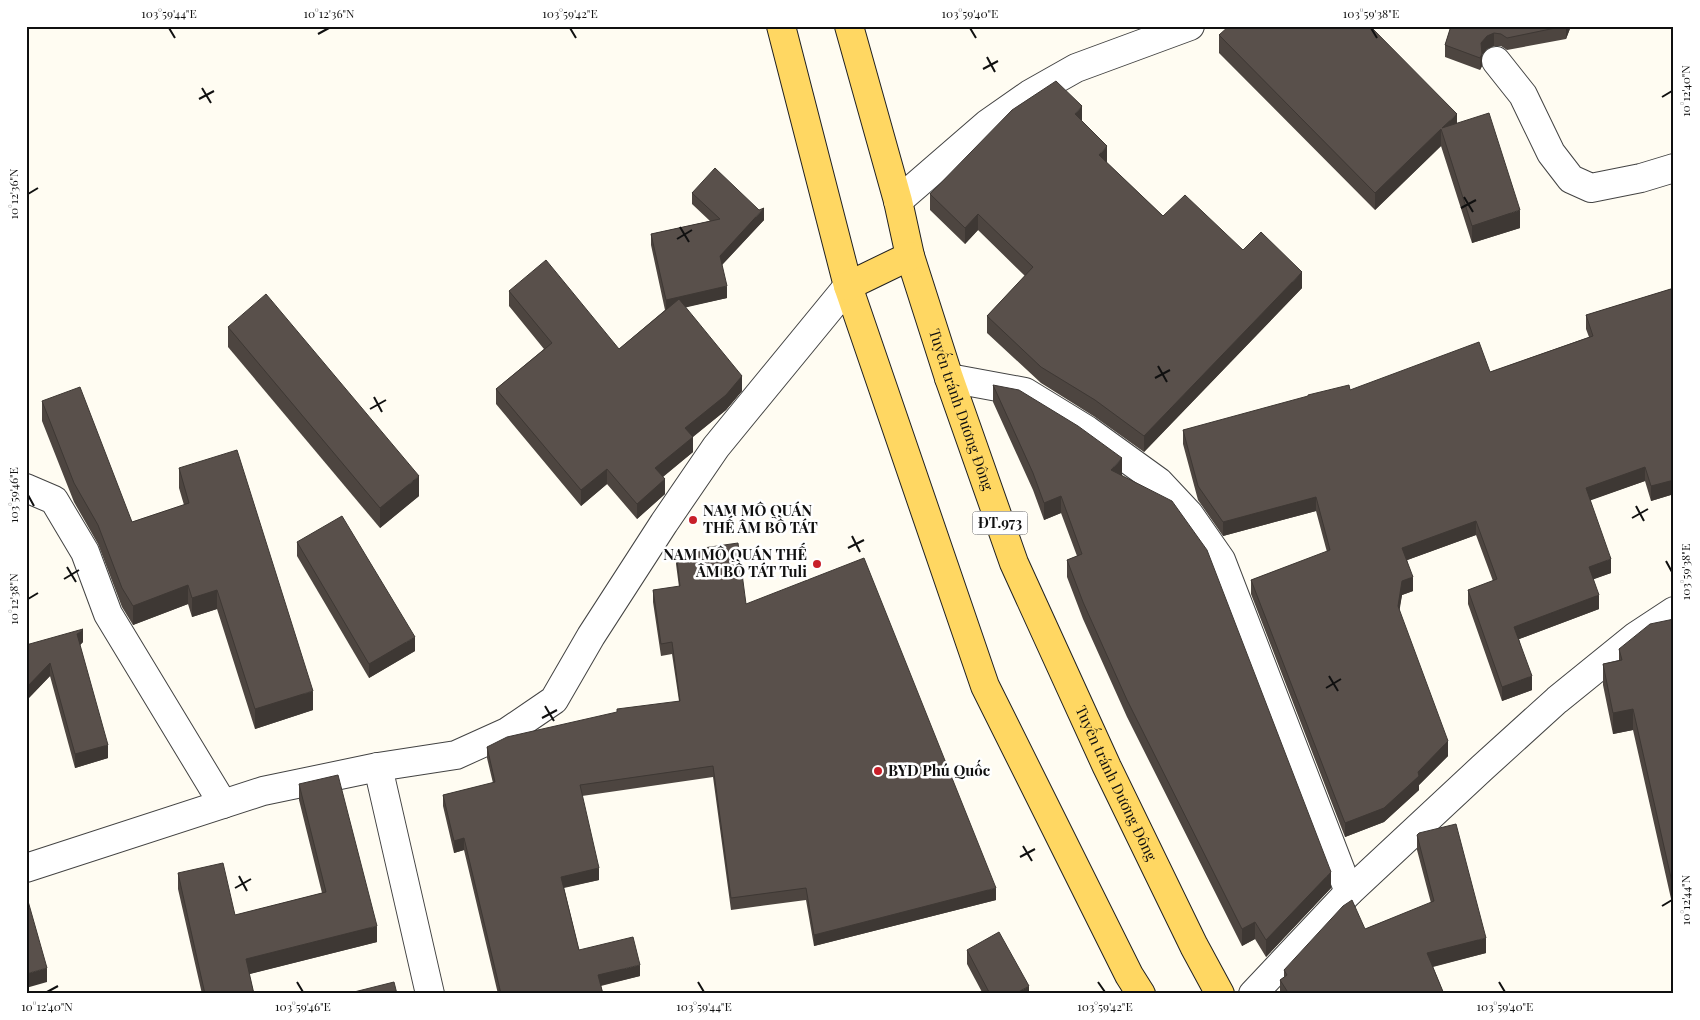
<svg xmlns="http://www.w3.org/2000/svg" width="1700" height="1020" viewBox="0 0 1700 1020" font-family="'Playfair Display',serif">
  <rect width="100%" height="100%" fill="#fffcf2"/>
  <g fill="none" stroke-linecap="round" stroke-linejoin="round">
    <defs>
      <g id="street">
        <path d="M1496,61L1523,95L1551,153L1571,179L1591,188L1641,178L1674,168"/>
        <path d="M898,201L987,124L1030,94L1076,68L1190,26"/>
        <path d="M949,378L1025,392L1087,430L1159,482L1189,514L1221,560L1349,892"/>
        <path d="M26,488L54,500L85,552L108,614L223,804"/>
        <path d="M378,767L430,994"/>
        <path d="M26,868L263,791L378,767L456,755L507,732L554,700L591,636L664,523L716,447L848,286"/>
        <path d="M1253,994L1349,892L1482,768L1557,700L1636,636L1674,611"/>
      </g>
      <g id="primary">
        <path d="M781,26L848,286L985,686L1129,975L1141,994"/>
        <path id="s1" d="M849,26L898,201L910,256L949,378L1014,563L1107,767L1194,946L1220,994"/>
        <path d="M848,286L910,256"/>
      </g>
    </defs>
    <!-- street casing -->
    <use href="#street" stroke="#434343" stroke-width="30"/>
    <!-- primary casing -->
    <use href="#primary" stroke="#212121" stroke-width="30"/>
    <!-- street -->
    <use href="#street" stroke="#fff" stroke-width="28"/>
    <!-- primary -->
    <use href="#primary" stroke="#ffd762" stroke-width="28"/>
  </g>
  <!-- wall -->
  <g fill="#4d4540">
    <path d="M1451,26H1571L1566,39L1507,50L1501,46H1494L1487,49L1482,55V66L1480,70L1445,57V45Z"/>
    <path d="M1219,35L1457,123L1520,228L1472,243L1441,146L1375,210L1219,53Z"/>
    <path d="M1082,122L1107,163L1163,216L1243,250L1302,288L1144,452L1095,417L1041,383L987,333V316L1025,276L978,230L965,244L930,210V194Z"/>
    <path d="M692,193L764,220L722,265L727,298L685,307L742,391L726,410L693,437V452L663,477L665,494L637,519L607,484L581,506L496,404V389L544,349L509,306V291L619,349L665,310L651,245V234L710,221L692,204Z"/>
    <path d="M1674,288V494L1651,501L1645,481L1590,500L1611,573L1593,579L1599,609L1519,639L1532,690L1502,701L1468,604V590L1493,581L1476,535L1407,560L1413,591L1402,595L1399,610L1448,756L1419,785V790L1384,822L1345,837L1251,594V580L1327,552L1316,511L1223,536L1198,500L1183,444V430L1350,390L1490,372L1589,337L1586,329V315Z"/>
    <path d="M228,327L419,496L380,528L228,347Z"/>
    <path d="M993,385L1122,475L1331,888L1266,957L1255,939L1242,946L1127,717L1083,619L1067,577V560L1077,556L1061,513L1044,520L1033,490L993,402Z"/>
    <path d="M42,401L132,522L184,505L179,488V468L313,710L255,729L217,609L192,617L188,604L133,625L122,607L98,544L74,502L42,421Z"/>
    <path d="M297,542L415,651L369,678L297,556Z"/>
    <path d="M676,552L746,604L996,900L814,946L806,900L731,910L713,777L582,796L599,880L564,888L579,950L640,976L601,986L603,994H498L464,850L454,853L443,806V795L493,783L487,758V747L679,701L672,654L661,656L653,602V590L679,587L676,564Z"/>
    <path d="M1674,619V912L1633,730L1613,734L1603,685V664L1619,660V649Z"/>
    <path d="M83,642L80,645L108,758L75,768L50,676L26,701V645Z"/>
    <path d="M299,784L377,942L249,974L254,994H202L178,889V873L235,915L322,893L299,800Z"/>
    <path d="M1417,835L1486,953L1433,967L1444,994H1280V980L1284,977V970L1365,929L1431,903L1417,850Z"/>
    <path d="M967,950L1029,994H983L967,964Z"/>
  </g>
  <!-- shaded-wall -->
  <g fill="#3e3834">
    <path d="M1566,26H1571L1566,39Z"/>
    <path d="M1494,33V46L1487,49L1482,55V66L1480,70L1481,43L1487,36Z"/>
    <path d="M1082,106V122L1075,114Z"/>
    <path d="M1457,114V131L1442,128Z"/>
    <path d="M1441,129V146L1375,210V193Z"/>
    <path d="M1107,146V163L1099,155Z"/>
    <path d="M764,208V220L720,267V256Z"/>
    <path d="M1520,210V228L1472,243V226Z"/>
    <path d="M978,214V230L965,244V228Z"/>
    <path d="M1302,272V288L1144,452V436Z"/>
    <path d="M727,286V298L666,312V300Z"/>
    <path d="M742,376V391L726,410L685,443V428Z"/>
    <path d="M693,437V452L655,483V468Z"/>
    <path d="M1122,458V475L1111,487V470Z"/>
    <path d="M1645,467V481L1586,502V488Z"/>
    <path d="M607,469V484L581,506V490Z"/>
    <path d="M419,476V496L380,528V508Z"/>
    <path d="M665,479V494L637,519V504Z"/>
    <path d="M1674,480V494L1651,501V486Z"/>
    <path d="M1061,496V513L1044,520V503Z"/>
    <path d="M1316,497V511L1223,536V522Z"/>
    <path d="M1476,521V535L1402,562V548Z"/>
    <path d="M1611,559V573L1589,581V567Z"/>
    <path d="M1413,577V591L1402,595L1398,620V606L1402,581Z"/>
    <path d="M188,585V604L133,625V606Z"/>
    <path d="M217,590V609L192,617V598Z"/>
    <path d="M1599,595V609L1514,641V627Z"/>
    <path d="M83,629V642L77,648V634Z"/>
    <path d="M415,637V651L369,678V664Z"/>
    <path d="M50,663V676L26,701V688Z"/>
    <path d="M1532,676V690L1502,701V687Z"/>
    <path d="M313,691V710L255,729V709Z"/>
    <path d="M1633,709V730L1613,734V713Z"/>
    <path d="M1448,741V756L1419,785V790L1384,822L1345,837V823L1418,772Z"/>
    <path d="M108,745V758L75,768V754Z"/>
    <path d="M464,838V850L454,853V841Z"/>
    <path d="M599,868V880L561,888V877Z"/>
    <path d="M1331,872V888L1266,957V940Z"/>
    <path d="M996,888V900L814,946V935Z"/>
    <path d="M1255,922V939L1242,946V929Z"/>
    <path d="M377,926V942L246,975V959Z"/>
    <path d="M1486,938V953L1427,968V953Z"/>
    <path d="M640,965V976L598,986V975Z"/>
    <path d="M47,968V982L26,988V974Z"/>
    <path d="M1029,986V994H1015Z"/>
  </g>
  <!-- building -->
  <g fill="#59504b" stroke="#3e3834">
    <path d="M1229,26H1370L1457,114L1442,128L1489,113L1520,210L1472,226L1441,129L1375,193L1219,35Z"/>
    <path d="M1451,26H1565L1507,38L1501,34L1494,33L1487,36L1481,43L1482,54L1480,58L1445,45Z"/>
    <path d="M1056,81L1082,106L1075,114L1107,146L1099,155L1163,216L1185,195L1243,250L1261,232L1302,272L1144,436L1095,400L1041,367L987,316L1033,267L978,214L965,228L930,194L1012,110Z"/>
    <path d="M715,168L759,210L764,208L720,256L727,286L666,300L651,234L720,219L692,193Z"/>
    <path d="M546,260L619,349L679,299L742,376L726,395L685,428L693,437L655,468L665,479L637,504L607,469L581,490L496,389L552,343L509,291Z"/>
    <path d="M1674,288V480L1651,486L1645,467L1586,488L1611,559L1589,567L1599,595L1514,627L1532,676L1502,687L1468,590L1497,579L1476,521L1402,548L1413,577L1402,581L1398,606L1448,741L1418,772L1419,776L1384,808L1345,823L1251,580L1330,550L1316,497L1223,522L1198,486L1183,430L1308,396V395L1349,385L1350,390L1479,342L1490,372L1593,336L1586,315Z"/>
    <path d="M266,294L419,476L380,508L228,327Z"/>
    <path d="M993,385L1019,390L1078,426L1122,458L1111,470L1172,501L1207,550L1331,872L1266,940L1255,922L1242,929L1127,700L1083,602L1067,560L1082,554L1061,496L1044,503L1033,473Z"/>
    <path d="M80,387L132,522L189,503L179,468L237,450L313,691L255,709L217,590L192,598L188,585L133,606L122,588L98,525L74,483L42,401Z"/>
    <path d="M342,516L415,637L369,664L297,542Z"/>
    <path d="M738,543L746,604L864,558L996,888L814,935L806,888L731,898L713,766L580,785L599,868L561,877L579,950L633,937L640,965L598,975L603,994H501L464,838L454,841L443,795L495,782L487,747L507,737L617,712V709L680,701L672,642L661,644L653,590L680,586L676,552Z"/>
    <path d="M1674,619V891L1633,709L1613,713L1603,664L1622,660L1619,649L1650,624Z"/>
    <path d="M83,629L77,634L108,745L75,754L50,663L26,688V645Z"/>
    <path d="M338,775L377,926L246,959L254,994H205L178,873L223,863L235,915L326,892L299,784Z"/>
    <path d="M1456,824L1486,938L1427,953L1444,994H1289L1280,980L1287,975L1284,970L1343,906L1352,900L1365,929L1434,901L1417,835L1419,833Z"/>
    <path d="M26,894L47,968L26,974Z"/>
    <path d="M999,932L1029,986L1015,994H990L967,950Z"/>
    <path d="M394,982L397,994H346Z"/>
  </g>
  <!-- ticks -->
  <path fill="none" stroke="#101010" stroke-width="2" d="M169,28L175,38M570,28L576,38M970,28L976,38M1371,28L1377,38M318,34L329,28M987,57L995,72M983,69L998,61M202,88L211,103M1662,97L1672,91M199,99L214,91M28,194L38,188M1464,197L1473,212M1461,208L1476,200M680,227L689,242M677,239L692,230M1158,366L1167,382M1155,378L1170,370M374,397L382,412M370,409L386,400M28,495L34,506M1636,506L1644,521M1632,518L1648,509M852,536L860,552M848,548L864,540M1666,561L1672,572M67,567L76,582M64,579L79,570M28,599L38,593M1329,676L1338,691M1326,688L1341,679M545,706L554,721M542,718L557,710M1023,846L1032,861M1020,857L1035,849M239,876L247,891M235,888L251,879M1662,906L1672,900M297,982L303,992M698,982L704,992M1098,982L1105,992M1499,982L1505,992M47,992L58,986"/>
  <!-- markers -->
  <g fill="#c81f29" stroke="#fff" stroke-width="2">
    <circle cx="693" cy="520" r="5"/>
    <circle cx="817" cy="564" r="5"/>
    <circle cx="878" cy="771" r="5"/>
  </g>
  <g text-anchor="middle" stroke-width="5" stroke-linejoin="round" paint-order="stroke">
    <!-- shield labels -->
    <rect fill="#fff" stroke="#585858" stroke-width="1" x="972.5" y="511.5" width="55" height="23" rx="4"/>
    <g font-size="14" font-weight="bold" fill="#101010">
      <text x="1000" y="528">ĐT.973</text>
    </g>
    <!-- street labels -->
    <g font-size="15" fill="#101010" stroke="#fff">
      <text dy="5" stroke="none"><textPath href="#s1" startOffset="400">Tuyến tránh Dương Đông</textPath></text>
      <text dy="5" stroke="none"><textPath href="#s1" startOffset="805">Tuyến tránh Dương Đông</textPath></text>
    </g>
    <!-- poi labels -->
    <g font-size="15" font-weight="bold" fill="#101010" stroke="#fff" text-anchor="start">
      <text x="703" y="516">NAM MÔ QUÁN<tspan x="703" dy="17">THẾ ÂM BỒ TÁT</tspan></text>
      <text x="807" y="560" text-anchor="end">NAM MÔ QUÁN THẾ<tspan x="807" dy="17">ÂM BỒ TÁT Tuli</tspan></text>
      <text x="888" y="776">BYD Phú Quốc</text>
    </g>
  </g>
  <!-- border -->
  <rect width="1700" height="1020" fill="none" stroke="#ffffff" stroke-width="55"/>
  <rect x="28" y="28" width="1644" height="964" fill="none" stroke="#101010" stroke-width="2"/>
  <g font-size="12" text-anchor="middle" fill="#101010">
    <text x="169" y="18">103°59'44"E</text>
    <text x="329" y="18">10°12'36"N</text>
    <text x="570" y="18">103°59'42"E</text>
    <text x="970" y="18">103°59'40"E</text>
    <text x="1371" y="18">103°59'38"E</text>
    <text transform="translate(1686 91) rotate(-90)" y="4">10°12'40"N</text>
    <text transform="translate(14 194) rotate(-90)" y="4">10°12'36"N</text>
    <text transform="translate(14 495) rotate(-90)" y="4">103°59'46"E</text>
    <text transform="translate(1686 572) rotate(-90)" y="4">103°59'38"E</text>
    <text transform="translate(14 599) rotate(-90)" y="4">10°12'38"N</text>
    <text transform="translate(1686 900) rotate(-90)" y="4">10°12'44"N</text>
    <text x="47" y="1011">10°12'40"N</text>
    <text x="303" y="1011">103°59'46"E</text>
    <text x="704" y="1011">103°59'44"E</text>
    <text x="1105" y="1011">103°59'42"E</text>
    <text x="1505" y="1011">103°59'40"E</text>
  </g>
</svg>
